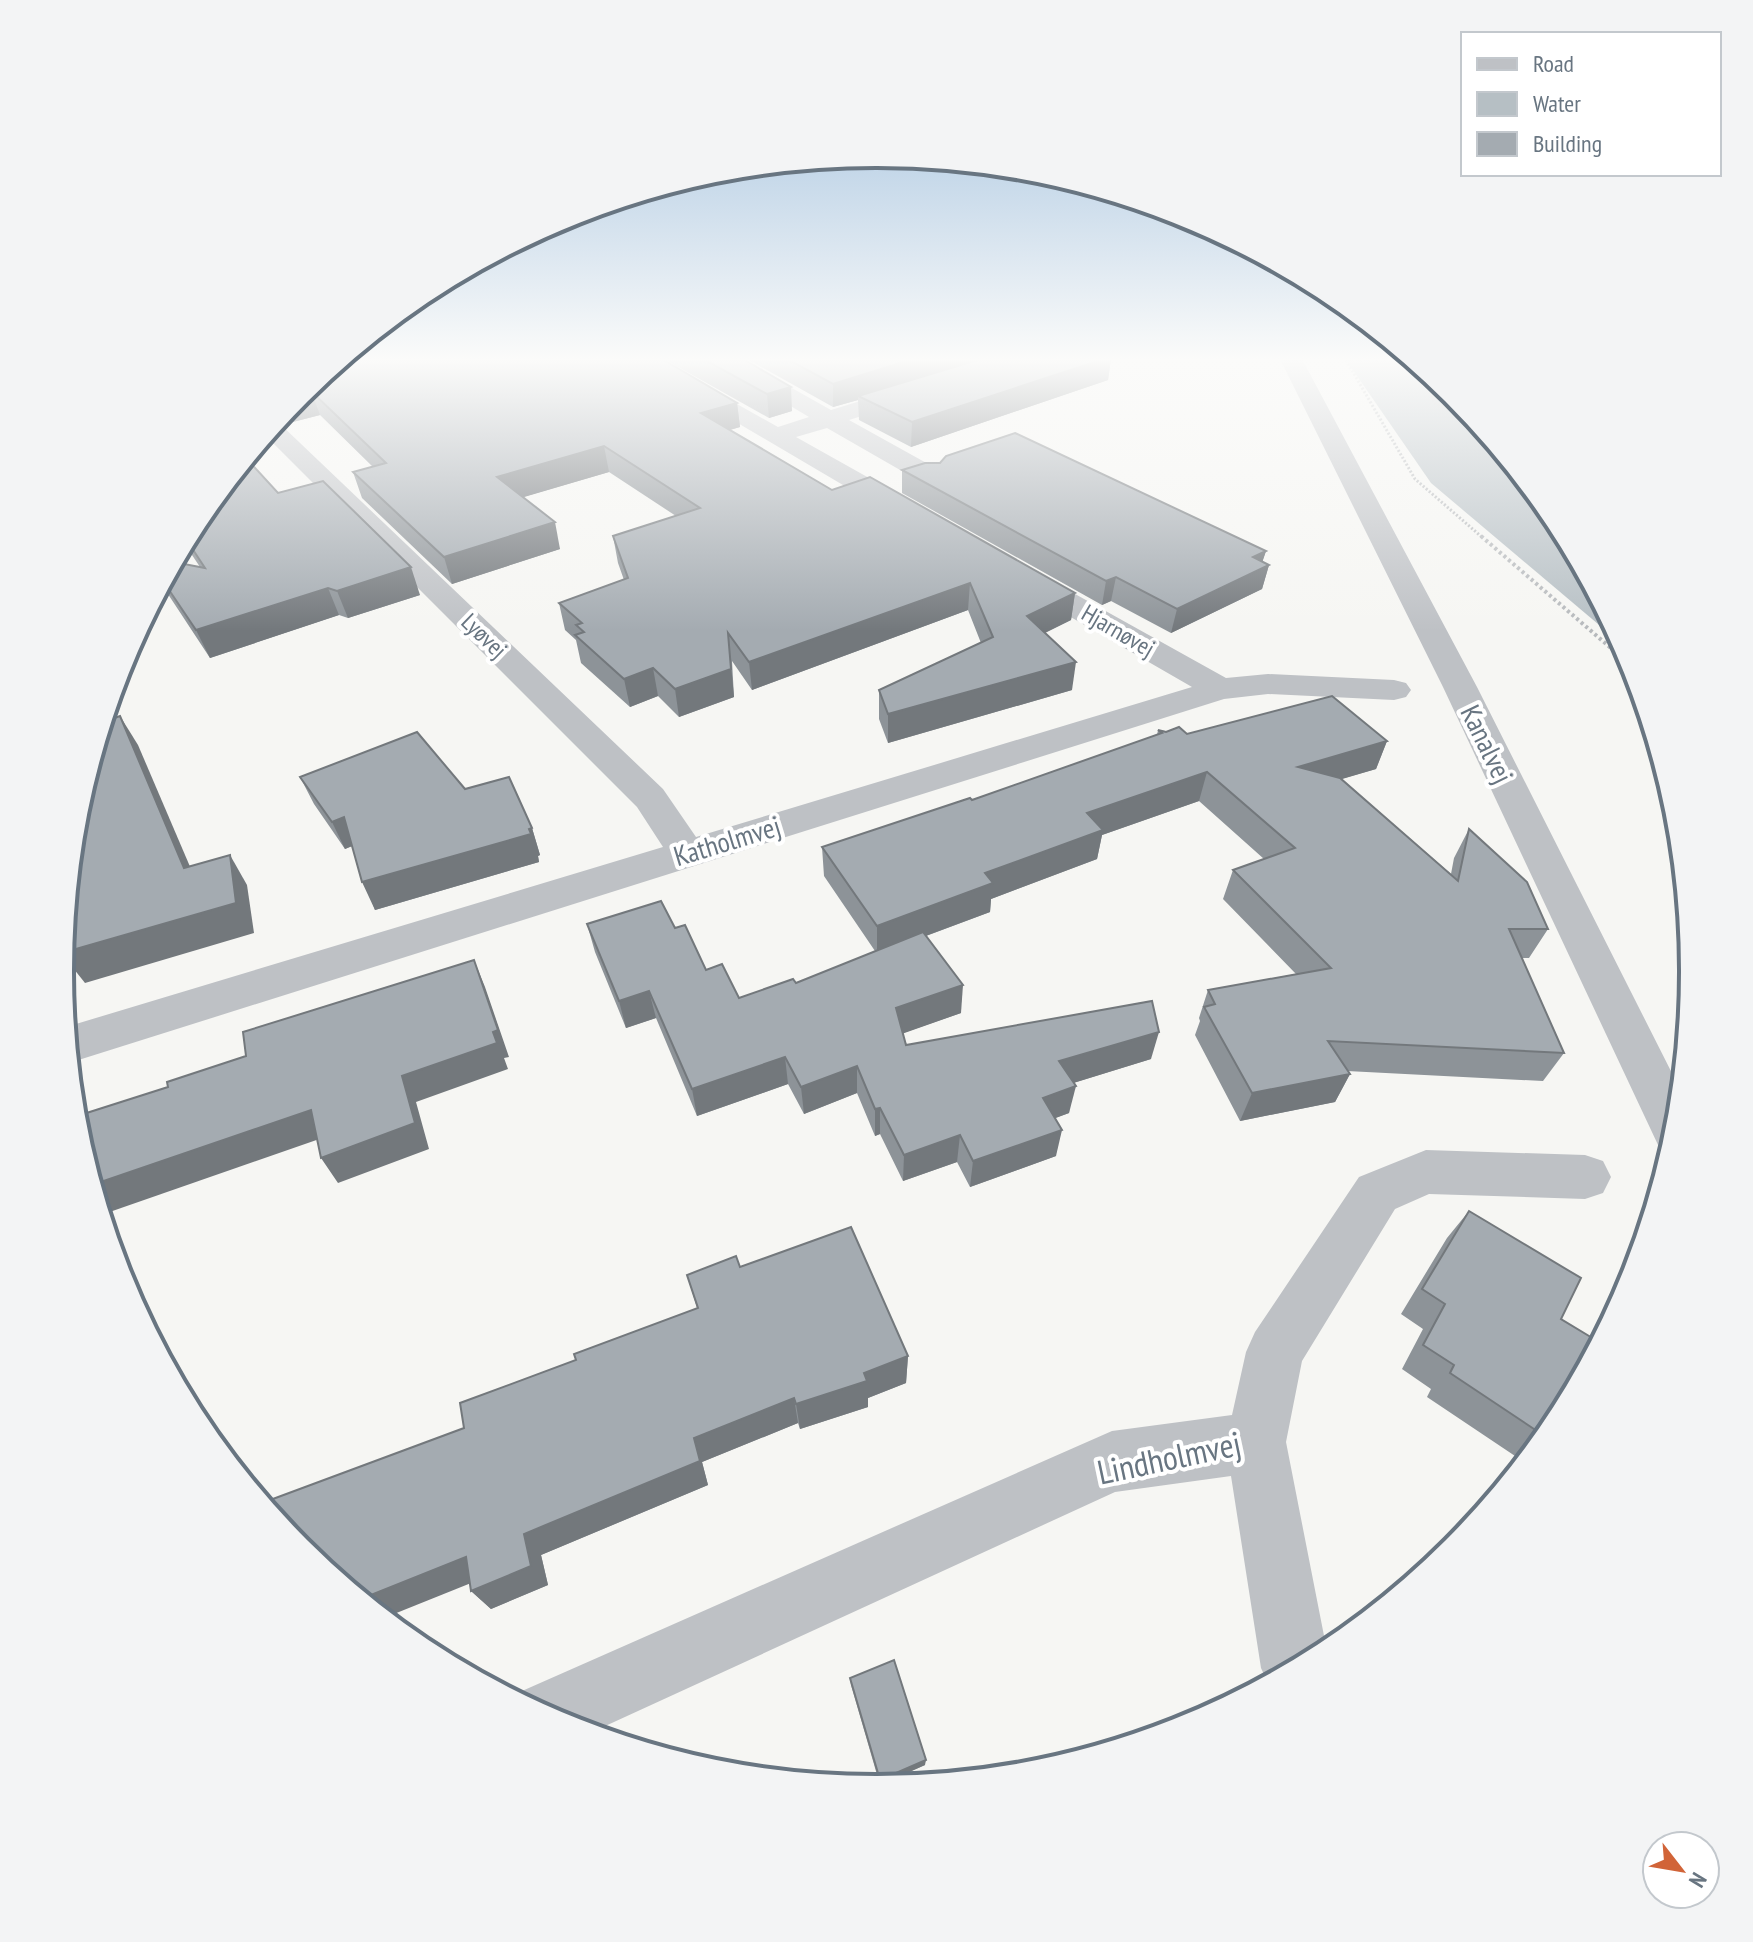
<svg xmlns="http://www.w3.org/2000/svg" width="1753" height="1942" viewBox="0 0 1753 1942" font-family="'PT Sans Narrow',sans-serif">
  <rect width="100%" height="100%" fill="#f6f6f3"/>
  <!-- water -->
  <path fill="#b6bfc4" d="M1346,360L1413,361L1454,394L1556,518L1624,646L1431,483Z"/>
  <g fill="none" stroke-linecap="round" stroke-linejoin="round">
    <!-- path-far1 -->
    <g stroke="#b6b9bc" stroke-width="3" stroke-dasharray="2 2" stroke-linecap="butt">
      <path d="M1346,360L1415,479L1483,538"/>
      <path d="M1413,360L1436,405H1463"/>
    </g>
    <!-- path -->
    <path stroke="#b6b9bc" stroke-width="4" stroke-dasharray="3 3" stroke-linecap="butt" d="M1481,536L1634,668"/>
    <!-- minor -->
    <g fill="#bec1c5" fill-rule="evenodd">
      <path d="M629,359H657L778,427L809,417L712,359H740L831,410L906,387H922L926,392L922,397L849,420L939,470L943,476L939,482H921L827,428L796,437L919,506L923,512L919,518L909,520L899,518Z"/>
      <path d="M1280,359H1302L1477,687L1681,1091L1677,1131L1671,1151L1659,1147L1443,687Z"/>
      <path d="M277,421L663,789L696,837L1192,687L1010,582L1006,576L1010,570L1021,567L1032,570L1226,678L1268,674L1394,680L1406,683L1411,690L1406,697L1394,700L1268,694L1224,699L69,1063L66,1027L663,847L637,807L265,435Z"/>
      <path d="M1426,1150L1585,1155L1603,1161L1611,1177L1603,1193L1585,1199L1429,1194L1395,1209L1302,1361L1286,1442L1327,1651L1268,1683L1261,1668L1231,1476L1115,1492L590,1733L564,1725L518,1701L522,1691L1112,1431L1232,1415L1246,1352L1255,1332L1359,1177Z"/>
    </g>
  </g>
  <!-- wall -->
  <g fill="#8d9398">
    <path d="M341,359L737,403L740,427L729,430L832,490L1075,593L1071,620L1045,633L1072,690L888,743L879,719V690L981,643L968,610L752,690L732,661L734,697L679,717L658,696L630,707L581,663L576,640L565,630L559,603L624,580L618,563L613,536L676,516L609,472L523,497L560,549L452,584L362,498L353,472L373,467L320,415L285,424L278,419L299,393Z"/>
    <path d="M664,359H743L792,411L769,418Z"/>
    <path d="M747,359H1111L1108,380L911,447L859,420L858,400L833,407Z"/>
    <path d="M902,470L1266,551L1262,562L1269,565L1262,589L1171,633L1111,601L1102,605L902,493Z"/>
    <path d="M278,493L420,595L348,618L339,615L210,658L162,585L174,562L200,567L184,543L198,517Z"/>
    <path d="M1158,730L1187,734L1387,741L1376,769L1341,779L1451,874L1454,858L1469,829L1548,929L1529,958H1522L1564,1053L1543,1081L1347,1071L1350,1074L1335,1102L1240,1121L1195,1035L1200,1021L1199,1018L1208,990L1296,974L1223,899L1233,870L1264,859L1199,801L1102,835L1097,859L991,899L990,912L926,936L961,1013L903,1033L906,1045L1151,1059L1073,1083L1069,1113L1055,1118L1056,1156L970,1187L957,1162L903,1181L880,1134L875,1136L857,1093L804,1114L788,1084L697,1116L656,1018L626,1028L595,952L587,924L675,928L706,970L739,998L796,983L875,951L824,876L822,847L972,800L1157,735Z"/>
    <path d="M300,777L465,789L532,828L540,855L538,856L539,862L375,910L352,846L345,849L314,804Z"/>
    <path d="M1681,846L1683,866L1674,855Z"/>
    <path d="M1469,1211L1561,1319L1555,1425L1524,1462L1427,1397L1431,1389L1402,1369L1423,1329L1401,1314L1447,1238Z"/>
    <path d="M740,1267L908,1356L906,1383L868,1398V1407L800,1429L798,1423L702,1462L708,1485L541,1555L548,1585L491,1609L471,1591L464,1428L576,1360L697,1308L687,1275Z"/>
    <path d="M850,1678L925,1765L880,1785L851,1685Z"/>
  </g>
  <!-- shaded-wall -->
  <g fill="#73787c">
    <path d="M913,359H986L858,396V400L833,407V384Z"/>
    <path d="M1104,359H1111L1108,380L911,447L912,422Z"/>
    <path d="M791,387L792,411L769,418L767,394Z"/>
    <path d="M311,391L320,415L285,424L281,415L299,394Z"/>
    <path d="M737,403L740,427L703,438L701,413Z"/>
    <path d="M604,446L609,472L504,503L497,477Z"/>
    <path d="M555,522L560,549L452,584L444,557Z"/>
    <path d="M1266,551L1260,569L1269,565L1262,589L1171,633L1177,609L1253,557Z"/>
    <path d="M411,567L420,595L348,618L337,591Z"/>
    <path d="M1116,577L1111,601L1102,605L1106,581Z"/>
    <path d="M970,583L968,610L752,690L749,662Z"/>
    <path d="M328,588L339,615L210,658L196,630Z"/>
    <path d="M1075,593L1071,620L1024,643L1027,616Z"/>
    <path d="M728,633L734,697L679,717L675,689Z"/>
    <path d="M1076,662L1072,690L888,743V714Z"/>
    <path d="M653,668L658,696L630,707L624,679Z"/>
    <path d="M120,716L138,745L203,897L184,868Z"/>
    <path d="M1387,741L1376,769L1288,795L1298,767Z"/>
    <path d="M1207,772L1199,801L1102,835L1097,859L991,899L990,912L877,954V926L985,873L1087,813Z"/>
    <path d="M344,817L357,844L345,849L332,822Z"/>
    <path d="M532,828L540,855L538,856L539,862L375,910L362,882Z"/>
    <path d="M230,855L247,885L254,933L85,983L62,954Z"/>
    <path d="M474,960L485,987L509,1057L504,1058L508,1069L416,1102L429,1149L338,1183L321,1158L402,1076L493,1032Z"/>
    <path d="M963,985L961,1013L896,1036V1008Z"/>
    <path d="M649,991L656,1018L626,1028L619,1001Z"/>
    <path d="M1159,1032L1151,1059L1054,1089L1059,1061Z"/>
    <path d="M785,1057L788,1084L697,1116L692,1089Z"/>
    <path d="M857,1066V1093L804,1114L801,1087Z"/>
    <path d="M1350,1074L1335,1102L1240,1121L1252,1093Z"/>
    <path d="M1076,1086L1069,1113L1037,1125L1043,1098Z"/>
    <path d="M880,1108V1134L875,1136V1109Z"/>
    <path d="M311,1110L328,1136L101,1215L92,1185Z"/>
    <path d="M1062,1130L1056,1156L970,1187L973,1161Z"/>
    <path d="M960,1135L957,1162L903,1181L904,1155Z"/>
    <path d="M908,1356L906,1383L868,1398V1407L800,1429L796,1404L864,1373Z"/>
    <path d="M794,1398L798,1423L702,1462L708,1485L541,1555L548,1585L491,1609L471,1591L524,1534L694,1438Z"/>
    <path d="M466,1557L486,1577L384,1618L361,1599Z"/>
    <path d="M926,1760L925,1765L880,1785V1780Z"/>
  </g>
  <!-- building -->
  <g fill="#a4abb1" stroke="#73787c" stroke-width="2">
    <path d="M341,359H662L737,403L701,413L832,490L870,477L1075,593L1027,616L1076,662L888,714L879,690L993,637L970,583L749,662L728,633L731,669L675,689L653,668L624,679L575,635L584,632L576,625L582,623L559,603L628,578L613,536L700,508L604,446L497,477L555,522L444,557L353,472L386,463L311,391L299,394Z"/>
    <path d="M703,359H743L791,387L767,394Z"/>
    <path d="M787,359H913L833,384Z"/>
    <path d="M981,359H1104L912,422L858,396Z"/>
    <path d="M1015,433L1266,551L1253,557L1269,565L1177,609L1116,577L1106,581L902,470L925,463H940L946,456Z"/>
    <path d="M246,458L278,493L323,481L411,567L337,591L328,588L196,630L163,581L174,562L205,568L186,539L198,517Z"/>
    <path d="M1332,696L1387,741L1298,767L1340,778L1458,881L1469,829L1527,882L1548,929H1509L1564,1053L1328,1041L1350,1074L1252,1093L1204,1007L1215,1004L1208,990L1331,968L1233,870L1295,848L1207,772L1087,813L1103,830L985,873L993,883L877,926L822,847L970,798L972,800L1162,733L1158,730L1166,732L1179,727L1187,734Z"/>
    <path d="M120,716L184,868L230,855L236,903L62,953L76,811L103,722Z"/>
    <path d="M417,732L465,789L509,777L532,828L529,829L531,834L362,882L344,817L332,822L300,777Z"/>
    <path d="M661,901L675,928L685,925L706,970L722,964L739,998L793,979L796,983L923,932L963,985L896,1008L906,1045L1152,1001L1159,1032L1059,1061L1076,1086L1043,1098L1062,1130L973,1161L960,1135L904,1155L880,1108L875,1109L857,1066L801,1087L785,1057L692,1089L649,991L619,1001L587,924Z"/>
    <path d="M474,960L498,1030L493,1032L497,1043L402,1076L415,1123L321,1158L311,1110L92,1185L76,1130L74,1117L168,1087L167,1082L246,1056L243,1032Z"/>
    <path d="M1469,1211L1581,1278L1561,1319L1599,1342L1555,1425L1546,1437L1450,1373L1454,1365L1423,1345L1445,1304L1422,1289Z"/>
    <path d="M851,1227L908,1356L864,1373L867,1381L796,1404L794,1398L694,1438L700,1461L524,1534L531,1566L471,1591L466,1557L361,1599L299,1548L262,1503L464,1428L460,1403L576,1360L574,1354L698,1308L687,1275L736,1256L740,1267Z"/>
    <path d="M894,1660L926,1760L880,1780L850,1678Z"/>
  </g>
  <!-- sky -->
  <linearGradient id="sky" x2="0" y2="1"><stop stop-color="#94b8da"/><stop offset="0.57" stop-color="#fbfbfa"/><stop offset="1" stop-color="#fbfbfa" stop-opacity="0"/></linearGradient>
  <rect width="1753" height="631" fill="url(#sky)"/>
  <g text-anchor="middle" stroke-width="8" stroke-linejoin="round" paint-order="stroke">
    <!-- far-street labels -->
    <g font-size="24" fill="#687581" stroke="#fff">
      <text transform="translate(1118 631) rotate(30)" y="8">Hjarnøvej</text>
      <text transform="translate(484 636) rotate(44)" y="8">Lyøvej</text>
    </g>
    <!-- street labels -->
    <g font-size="28" fill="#687581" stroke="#fff">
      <text transform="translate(1487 744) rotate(64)" y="10">Kanalvej</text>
      <text transform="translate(727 841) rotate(-17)" y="10">Katholmvej</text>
    </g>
    <!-- near-street labels -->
    <g font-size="34" fill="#687581" stroke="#fff">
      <text transform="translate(1169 1458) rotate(-12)" y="12">Lindholmvej</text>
    </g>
  </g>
  <!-- crop -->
  <path d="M0 0H1753V1942H0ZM876 168H877A802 802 0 0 1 1679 970V972A802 802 0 0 1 877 1774H876A802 802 0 0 1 74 972V970A802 802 0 0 1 876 168Z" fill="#f3f4f5" fill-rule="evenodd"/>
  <path fill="none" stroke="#687581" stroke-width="4" d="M876 168H877A802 802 0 0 1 1679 970V972A802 802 0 0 1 877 1774H876A802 802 0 0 1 74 972V970A802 802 0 0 1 876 168Z"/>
  <!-- legend -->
  <rect x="1461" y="32" width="260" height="144" fill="#ffffff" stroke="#c3c8cd" stroke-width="2"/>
  <rect x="1477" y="58" width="40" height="12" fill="#bec1c5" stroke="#c3c8cd" stroke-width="2"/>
  <text x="1533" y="72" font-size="24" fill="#687581">Road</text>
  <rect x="1477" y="92" width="40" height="24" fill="#b6bfc4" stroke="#c3c8cd" stroke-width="2"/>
  <text x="1533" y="112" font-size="24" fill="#687581">Water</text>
  <rect x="1477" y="132" width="40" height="24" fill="#a4abb1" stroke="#c3c8cd" stroke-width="2"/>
  <text x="1533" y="152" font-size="24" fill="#687581">Building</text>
  <!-- north arrow -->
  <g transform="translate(1681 1870) rotate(121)"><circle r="38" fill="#ffffff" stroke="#c3c8cd" stroke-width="2"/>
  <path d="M0-6L14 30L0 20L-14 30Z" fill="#d16438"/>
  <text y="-12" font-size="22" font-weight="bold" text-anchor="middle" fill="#687581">N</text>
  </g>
</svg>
